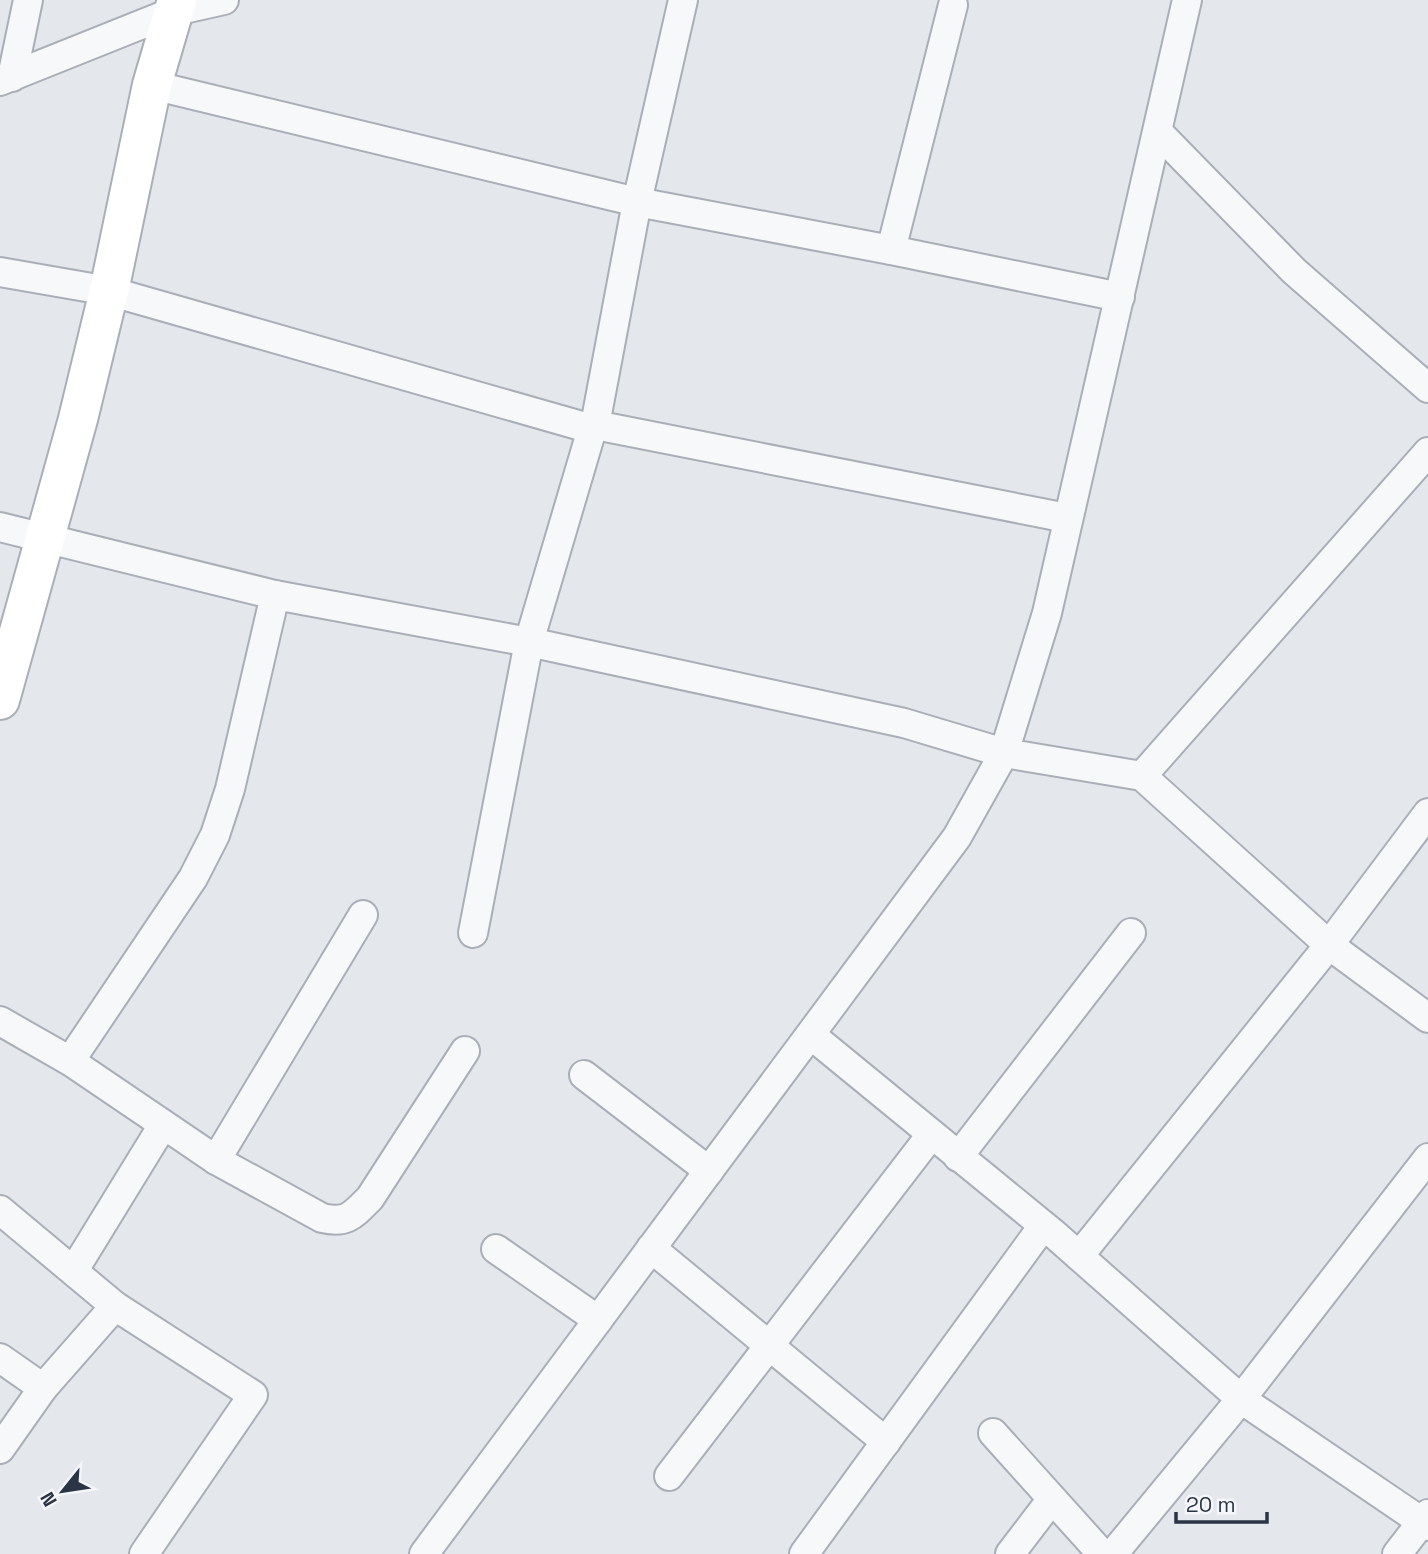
<svg xmlns="http://www.w3.org/2000/svg" width="1428" height="1554" viewBox="0 0 1428 1554" font-family="'Space Grotesk',sans-serif">
  <rect width="100%" height="100%" fill="#e4e7ec"/>
  <g fill="none" stroke-linecap="round" stroke-linejoin="round">
    <defs>
      <g id="minor">
        <path d="M12,77L28,0"/>
        <path d="M0,81L175,11L224,0"/>
        <path d="M152,85L637,202L891,250L1120,297"/>
        <path d="M1158,132L1294,271L1428,388"/>
        <path d="M891,250L953,5"/>
        <path d="M0,272L109,291L592,429"/>
        <path d="M595,425L1067,518"/>
        <path d="M0,527L275,595L529,642L904,723L1004,753L1142,776L1329,945L1428,1018"/>
        <path d="M1142,776L1428,452"/>
        <path d="M473,933L529,642L592,429L595,425L637,202L683,0"/>
        <path d="M0,1021L70,1061L216,1160L322,1218C347,1224 353,1215 370,1198L465,1051"/>
        <path d="M811,1035L1054,1234L1241,1399L1428,1526"/>
        <path d="M70,1061L193,878L215,835L230,789L275,595"/>
        <path d="M584,1075L709,1171"/>
        <path d="M958,1157L1131,933"/>
        <path d="M216,1160L363,915"/>
        <path d="M0,1210L115,1306L253,1395L144,1554"/>
        <path d="M651,1248L886,1442"/>
        <path d="M496,1249L598,1320"/>
        <path d="M1079,1256L1329,945L1428,813"/>
        <path d="M74,1270L163,1125"/>
        <path d="M0,1358L43,1388"/>
        <path d="M993,1433L1102,1554"/>
        <path d="M0,1449L43,1388L115,1306"/>
        <path d="M669,1476L931,1135"/>
        <path d="M424,1554L957,837L1004,753L1047,613L1187,0"/>
        <path d="M804,1554L1043,1226"/>
        <path d="M1010,1554L1052,1499"/>
        <path d="M1113,1554L1241,1399L1428,1158"/>
        <path d="M1397,1554L1428,1514"/>
      </g>
      <path id="secondary" d="M0,700L78,419L109,291L152,85L177,0"/>
    </defs>
    <!-- minor casing -->
    <use href="#minor" stroke="#a9aeb7" stroke-width="32"/>
    <!-- secondary casing -->
    <use href="#secondary" stroke="#a9aeb7" stroke-width="42"/>
    <!-- minor -->
    <use href="#minor" stroke="#f7f8fa" stroke-width="28"/>
    <!-- secondary -->
    <use href="#secondary" stroke="#fff" stroke-width="38"/>
  </g>
  <!-- north arrow -->
  <g transform="translate(63 1491) rotate(240)" stroke="#f4f6f9" stroke-width="5" paint-order="stroke">
  <path d="M0-5L12 26L0 18L-12 26Z" fill="#2b3445"/>
  <text y="-10" font-size="19" font-weight="bold" text-anchor="middle" fill="#2b3445">N</text>
  </g>
  <!-- scale -->
  <path d="M1176 1512v10h91v-10" fill="none" stroke="#2b3445" stroke-width="3.5"/>
  <text x="1186" y="1512" font-size="21" fill="#2b3445" stroke="#f4f6f9" stroke-width="5" paint-order="stroke">20 m</text>
</svg>
